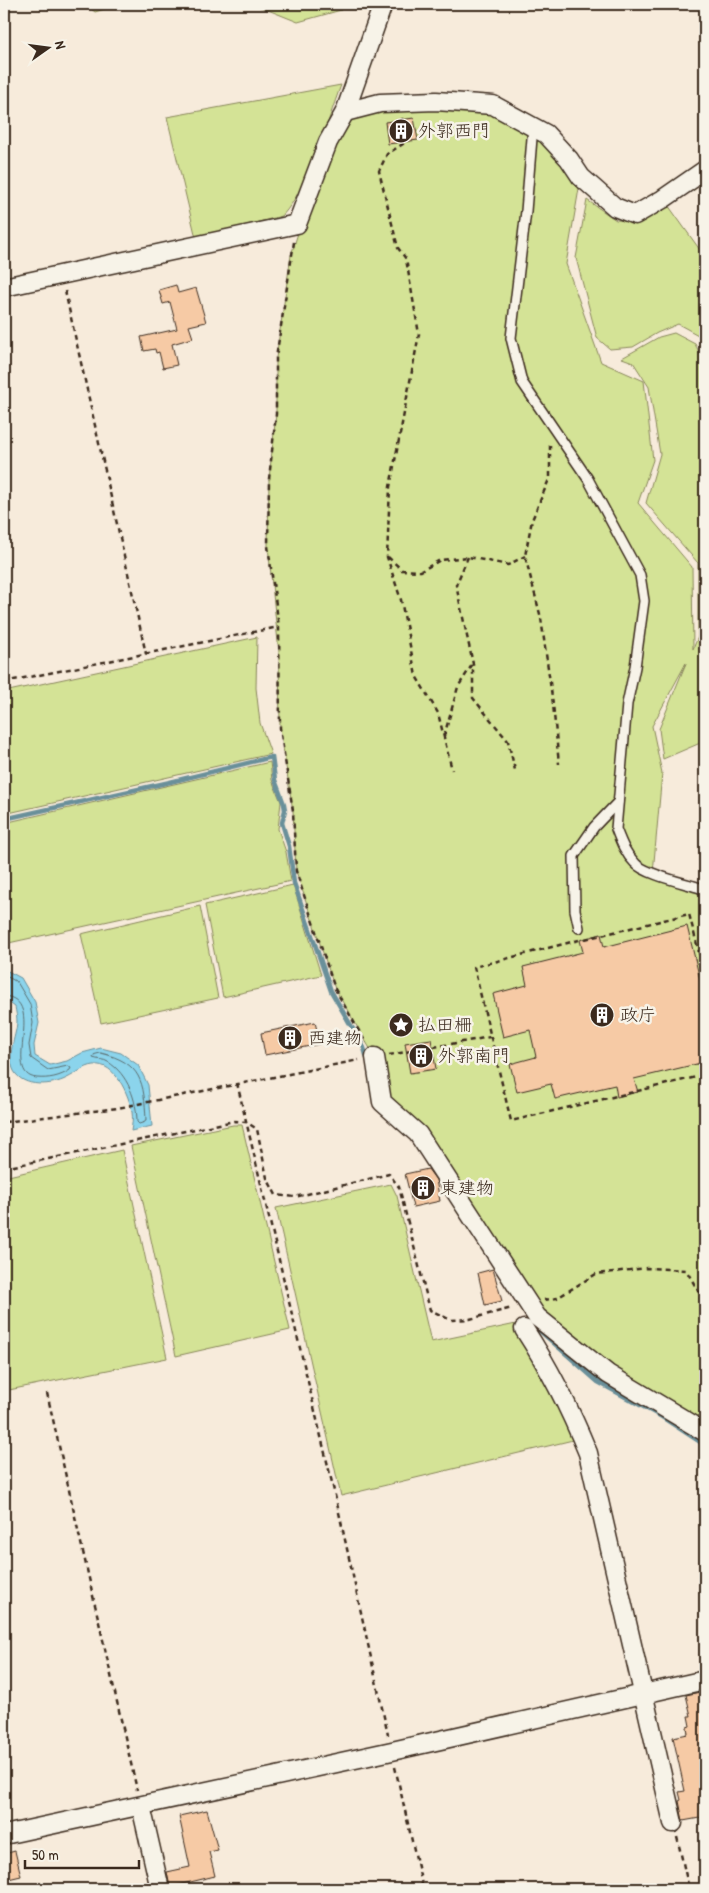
<svg xmlns="http://www.w3.org/2000/svg" width="709" height="1893" viewBox="0 0 709 1893" font-family="'Patrick Hand','Klee One',sans-serif">
  <rect width="100%" height="100%" fill="#f7ebdb"/>
  <filter id="ink" filterUnits="userSpaceOnUse"><feTurbulence type="fractalNoise" baseFrequency=".02" numOctaves="2"/><feDisplacementMap in="SourceGraphic" scale="10" xChannelSelector="R" yChannelSelector="G"/><feConvolveMatrix kernelMatrix="1 2 1 2 8 2 1 2 1" color-interpolation-filters="sRGB"/></filter>
  <g filter="url(#ink)">
    <!-- green -->
    <g fill="#d4e396" stroke="#88865a">
      <path d="M85,4H120L95,12Z"/>
      <path d="M253,4H345L341,10L298,22Z"/>
      <path d="M341,85C326,125 310,185 282,216L196,238L167,117Z"/>
      <path d="M457,101L533,126L581,177L566,264L601,362L644,381L653,460L638,503L692,567L693,649L698,637V563L646,503L660,454L649,387L633,362L622,358L659,337L674,333L695,344L705,364V741L663,759L659,729L686,663L652,726L662,773L653,873L705,891V1432L537,1317L418,1134L382,1102L375,1057L335,989L296,871L293,811L280,728L279,652L268,546L269,479L276,414V358L291,255L314,183L345,112Z"/>
      <path d="M587,200L616,220L632,221L668,205L705,257V347L700,336L678,324L657,333L633,347L610,349L597,338L576,258Z"/>
      <path d="M257,637L256,688L260,723L271,754L4,814V692Z"/>
      <path d="M270,762L272,780L281,802L278,829L286,852L291,881L4,944V823Z"/>
      <path d="M293,885L321,975L223,997L205,905Z"/>
      <path d="M200,906L218,998L101,1023L81,934Z"/>
      <path d="M233,1125H242L290,1330L176,1356L131,1146Z"/>
      <path d="M122,1150L167,1358L4,1391V1177Z"/>
      <path d="M391,1184L397,1196L431,1342L516,1324L577,1439L341,1496L276,1208Z"/>
    </g>
    <!-- water -->
    <path fill="#8bd4ec" stroke="#6b909a" d="M4,969L21,978L35,1002L39,1023L34,1045L35,1056L50,1065L67,1061L82,1053L101,1048L121,1053L138,1065L148,1085L152,1126L131,1131C132,1125 133,1118 132,1112C129,1095 115,1062 94,1065C84,1066 76,1074 67,1078C52,1086 23,1088 14,1071C6,1055 16,1038 17,1022C17,1017 16,1012 15,1007L4,999Z"/>
    <g fill="none" stroke-linecap="round" stroke-linejoin="round">
      <!-- shore -->
      <g stroke="#5b6e70" stroke-width="1">
        <path d="M4,975L17,982L30,1004L33,1023L29,1045L31,1058L48,1070L68,1066L71,1068L70,1070C60,1077 48,1079 37,1078C0,1075 48,1000 4,996"/>
        <path d="M101,1053C142,1063 144,1082 146,1120L145,1122L139,1124L137,1122C137,1101 128,1074 108,1062C104,1059 98,1060 93,1058L94,1055Z"/>
      </g>
      <!-- stream -->
      <g stroke="#6b909a" stroke-width="4.5">
        <path d="M4,819L170,782L272,757L275,780L284,804L285,810L282,823L289,846L294,883L331,991L364,1048L368,1062"/>
        <path d="M531,1323L598,1382L662,1417L705,1445"/>
      </g>
    </g>
    <!-- building -->
    <g fill="#f6caa5" stroke="#3b2a1e">
      <path d="M414,118L418,140L388,144L385,122Z"/>
      <path d="M176,285L178,293L196,288L206,322L189,326L193,338L172,344L177,365L163,368L159,352L156,353L155,349L144,351L141,337L177,329L170,302L163,304L159,290Z"/>
      <path d="M687,926L705,1000V1062L634,1079L638,1092L617,1097L615,1085L555,1099L551,1084L517,1092L510,1064L536,1057L530,1030L503,1037L493,994L527,985L523,967L583,952L580,940L601,934L604,947Z"/>
      <path d="M315,1022L320,1044L265,1055L261,1033Z"/>
      <path d="M431,1039L436,1069L410,1073L405,1043Z"/>
      <path d="M428,1169L436,1180L440,1201L413,1207L405,1174Z"/>
      <path d="M493,1269L502,1301L485,1305L478,1273Z"/>
      <path d="M705,1691V1817L683,1821L679,1801L681,1800L679,1792L685,1791L673,1737L688,1734L687,1727L690,1726L688,1716H691L686,1695Z"/>
      <path d="M207,1810L218,1850L209,1852L215,1876L170,1887L167,1872L190,1867L179,1816Z"/>
      <path d="M15,1851L21,1876L4,1880V1854Z"/>
    </g>
    <g fill="none" stroke-linecap="round" stroke-linejoin="round">
      <defs>
        <g id="service">
          <path d="M533,126L526,211L511,338L522,382L588,479L640,575L644,601L635,667L627,704L616,829C621,842 625,853 635,863C644,874 685,883 700,888L705,891"/>
          <path d="M579,928L575,910L574,856L594,827L618,802"/>
        </g>
        <g id="minor">
          <path d="M345,112L380,103L436,101L493,105L546,134L569,159L581,177L615,207L635,215L663,199L705,170"/>
          <path d="M4,287L297,224L328,142L345,112L383,4"/>
          <path d="M375,1057L382,1102L418,1134L537,1317L608,1374L705,1432"/>
          <path d="M524,1329C550,1369 570,1409 588,1453L673,1823"/>
          <path d="M141,1806L160,1889"/>
          <path d="M4,1835L392,1751L705,1680"/>
        </g>
      </defs>
      <!-- service casing -->
      <use href="#service" stroke="#3b2a1e" stroke-width="12"/>
      <!-- minor casing -->
      <use href="#minor" stroke="#3b2a1e" stroke-width="21"/>
      <!-- path -->
      <g stroke="#3b2a1e" stroke-width="2.5" stroke-dasharray="5 4" stroke-linecap="butt">
        <path d="M402,118L406,142L387,154L379,171L398,248L406,259L419,334L390,487L387,557L401,600L416,676L438,713L452,770"/>
        <path d="M294,242L276,358V414L269,479L268,546L279,627L280,728L293,811L296,871L335,989L366,1043"/>
        <path d="M65,291L146,654"/>
        <path d="M550,445V477L532,520L525,556L541,618L553,704L559,764"/>
        <path d="M388,557L402,570L421,571L440,560L468,557L508,565L525,556"/>
        <path d="M468,557L456,585L473,664V698L508,741L515,770"/>
        <path d="M4,682L279,627"/>
        <path d="M444,736L458,687L472,665"/>
        <path d="M585,939L689,914L705,975"/>
        <path d="M579,940L474,967L511,1121L705,1075"/>
        <path d="M389,1055L490,1037"/>
        <path d="M237,1083L338,1508L388,1735"/>
        <path d="M4,1122L118,1108L359,1060"/>
        <path d="M4,1168L234,1121L246,1122L257,1129L267,1178L276,1195L295,1197L389,1174L399,1187L430,1310L451,1320L470,1319L512,1308"/>
        <path d="M544,1300L557,1298L596,1274L647,1268L686,1270L700,1294L705,1326"/>
        <path d="M47,1393L137,1790"/>
        <path d="M395,1767L423,1889"/>
        <path d="M677,1837L689,1889"/>
      </g>
      <!-- service -->
      <use href="#service" stroke="#f7f3e8" stroke-width="9"/>
      <!-- minor -->
      <use href="#minor" stroke="#f7f3e8" stroke-width="18"/>
    </g>
  </g>
  <!-- icons -->
  <defs>
    <symbol id="building-disc" viewBox="-11 -11 22 22"><circle r="9.5" fill="#3b2a1e" stroke="#f7f3e8"/><path d="M-4-6H4V6H1V3H-1V6H-4ZM-2.5-4.3h1.7v1.8h-1.7ZM.8-4.3h1.7v1.8H.8ZM-2.5-1h1.7V.8h-1.7ZM.8-1h1.7V.8H.8Z" fill="#fff"/></symbol>
    <symbol id="sight-disc" viewBox="-11 -11 22 22"><circle r="9.5" fill="#3b2a1e" stroke="#f7f3e8"/><path d="M0-6L1.8-2.2L6-1.7L2.9 1.2L3.7 5.4L0 3.3L-3.7 5.4L-2.9 1.2L-6-1.7L-1.8-2.2Z" fill="#fff"/></symbol>
  </defs>
  <g fill-rule="evenodd">
    <use href="#building-disc" x="387" y="117" width="28" height="28"/>
    <use href="#building-disc" x="588" y="1001" width="28" height="28"/>
    <use href="#sight-disc" x="387" y="1011" width="28" height="28"/>
    <use href="#building-disc" x="276" y="1024" width="28" height="28"/>
    <use href="#building-disc" x="407" y="1042" width="28" height="28"/>
    <use href="#building-disc" x="409" y="1174" width="28" height="28"/>
  </g>
  <g text-anchor="middle" stroke-width="5" stroke-linejoin="round" paint-order="stroke">
    <!-- poi labels -->
    <g font-size="18" fill="#3b2a1e" stroke="#f7f3e8" text-anchor="start">
      <text x="418" y="137">外郭西門</text>
      <text x="620" y="1021">政庁</text>
      <text x="418" y="1031">払田柵</text>
      <text x="308" y="1044">西建物</text>
      <text x="438" y="1062">外郭南門</text>
      <text x="440" y="1194">東建物</text>
    </g>
  </g>
  <!-- margin -->
  <rect width="709" height="1893" fill="none" stroke="#f7f3e8" stroke-width="20"/>
  <rect x="10" y="10" width="689" height="1873" fill="none" stroke="#3b2a1e" stroke-width="2" filter="url(#ink)"/>
  <!-- north arrow -->
  <g transform="translate(48 48) rotate(76)" stroke="#f7f3e8" stroke-width="4" paint-order="stroke">
  <path d="M0-4L9 19L0 12L-9 19Z" fill="#3b2a1e"/>
  <text y="-8" font-size="14" font-weight="bold" text-anchor="middle" fill="#3b2a1e">N</text>
  </g>
  <!-- scale -->
  <path d="M25 1860v8h114v-8" fill="none" stroke="#3b2a1e" stroke-width="2.5"/>
  <text x="32" y="1860" font-size="15" fill="#3b2a1e" stroke="#f7f3e8" stroke-width="4" paint-order="stroke">50 m</text>
</svg>
